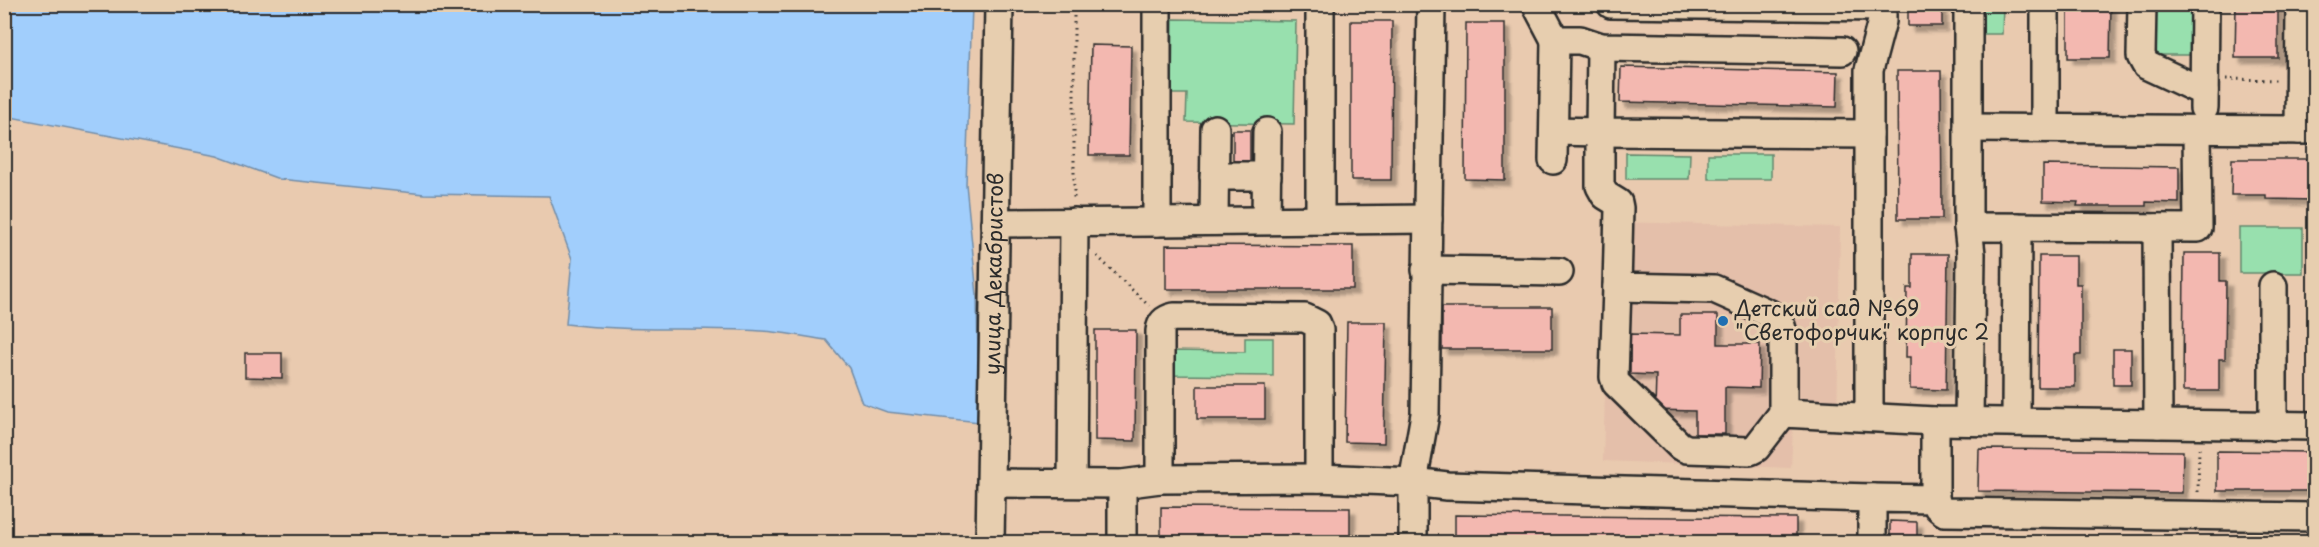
<svg xmlns="http://www.w3.org/2000/svg" width="2319" height="547" viewBox="0 0 2319 547" font-family="'Playpen Sans',sans-serif">
  <defs>
    <filter id="shadow"><feDropShadow dx="5.5" dy="5.5" stdDeviation="1.5" flood-color="#0004"/></filter>
  </defs>
  <rect width="100%" height="100%" fill="#e9caaf"/>
  <filter id="ink" filterUnits="userSpaceOnUse"><feTurbulence type="fractalNoise" baseFrequency=".0167" numOctaves="2"/><feDisplacementMap in="SourceGraphic" scale="12" xChannelSelector="R" yChannelSelector="G"/><feConvolveMatrix kernelMatrix="1 2 1 2 8 2 1 2 1" color-interpolation-filters="sRGB"/></filter>
  <g filter="url(#ink)">
    <!-- built -->
    <path fill="#e4bfaa" d="M1610,222L1840,227L1837,428H1793L1791,468L1603,461Z"/>
    <!-- green -->
    <g fill="#98e0ae" stroke="#62866c" stroke-width="1.5">
      <path d="M1983,5H2003L2002,34H1983Z"/>
      <rect x="2152" y="5" width="45" height="50"/>
      <path d="M1173,19L1296,21L1294,124L1186,122L1187,94H1172Z"/>
      <path d="M1626,153L1690,154L1689,179H1626Z"/>
      <rect x="1708" y="154" width="63" height="25"/>
      <rect x="2239" y="228" width="64" height="45"/>
      <path d="M1245,338H1273V376L1168,375V351L1245,352Z"/>
    </g>
    <!-- water -->
    <path fill="#a1cefc" stroke="#728da8" stroke-width="1.5" d="M5,5H972L966,184L977,295L979,422L887,412L862,403L849,368L826,340C805,337 783,332 761,331C696,327 631,332 566,324L572,259L549,196L424,194L279,179L217,156L5,116Z"/>
    <!-- building -->
    <g fill="#f3b8b0" stroke="#2b2b2b" stroke-width="1.5" filter="url(#shadow)">
      <rect x="1908" y="4" width="34" height="22"/>
      <path d="M2068,4H2111L2110,58H2068Z"/>
      <path d="M2236,4H2278V58H2235Z"/>
      <path d="M1351,21H1392L1391,180H1351Z"/>
      <path d="M1466,23H1505V180L1465,179Z"/>
      <path d="M1091,45L1131,46L1129,155H1089Z"/>
      <path d="M1621,67L1838,72L1837,107L1620,102Z"/>
      <path d="M1897,71H1941L1942,219H1898Z"/>
      <rect x="1233" y="130" width="17" height="33"/>
      <path d="M2232,159H2314V200L2266,199V195H2231Z"/>
      <path d="M2043,165L2179,167V203L2146,202V206H2077L2078,202L2043,201Z"/>
      <path d="M1166,245L1353,246V289H1166Z"/>
      <path d="M2184,253H2220V281H2226L2225,359H2219V391H2183Z"/>
      <path d="M1912,254H1948L1946,390L1910,389V357H1906L1907,288H1912Z"/>
      <path d="M2039,256H2076V284H2081V355H2075V387H2038Z"/>
      <rect x="1442" y="307" width="110" height="42"/>
      <path d="M1680,315H1718V344H1760L1759,388L1725,387V434H1695V411L1655,410L1656,375L1630,374V334L1680,335Z"/>
      <path d="M1347,322H1386L1384,443L1345,442Z"/>
      <path d="M1095,330H1136L1135,441L1095,440Z"/>
      <rect x="2113" y="349" width="18" height="36"/>
      <path d="M245,353H282V378L245,377Z"/>
      <rect x="1197" y="386" width="68" height="33"/>
      <path d="M1979,449L2183,451L2182,493L1978,491Z"/>
      <path d="M2217,451L2314,452V491H2217Z"/>
      <path d="M1161,507L1350,508V542H1161Z"/>
      <path d="M1455,515L1796,518V542H1455Z"/>
      <path d="M1890,521L1917,522V542H1890Z"/>
    </g>
    <g fill="none" stroke-linecap="round" stroke-linejoin="round">
      <defs>
        <g id="minor">
          <path d="M1157,4V222L1428,219"/>
          <path d="M1536,4L1555,40H1580L1601,47L1842,51"/>
          <path d="M1611,4L1882,7"/>
          <path d="M1968,4V227L1971,254L1969,421"/>
          <path d="M2142,4L2141,56L2146,65L2204,92"/>
          <path d="M1601,47L1600,132L1869,134"/>
          <path d="M2204,108L2205,4"/>
          <path d="M1968,128L2314,130"/>
          <path d="M2045,128V4"/>
          <path d="M2299,130L2300,4"/>
          <path d="M1554,131L1600,132V186L1605,195L1618,203L1619,208L1617,287L1714,289L1770,314L1781,326L1783,333V413L1935,421L2314,426"/>
          <path d="M1553,160L1555,40"/>
          <path d="M1214,176H1267"/>
          <path d="M1266,220L1267,132"/>
          <path d="M1320,220V4"/>
          <path d="M1214,221L1215,129"/>
          <path d="M995,223L1157,222"/>
          <path d="M1968,227L2198,228L2197,130"/>
          <path d="M2157,228L2158,424"/>
          <path d="M1426,270L1559,272"/>
          <path d="M2273,286V426"/>
          <path d="M1617,287L1614,377L1616,383L1680,446L1687,449L1750,451L1756,448L1783,413"/>
          <path d="M1869,416V70L1882,21V4"/>
          <path d="M1935,421V499L1938,507L1944,512L2314,517"/>
          <path d="M2016,422L2017,227"/>
          <path d="M1160,479V331C1161,322 1165,319 1174,317L1305,318L1317,324L1319,330V478"/>
          <path d="M992,483L1122,484L1160,479L1319,478L1413,482L1447,486L1872,498"/>
          <path d="M1072,483L1074,222"/>
          <path d="M1122,484V542"/>
          <path id="s1" d="M990,542L999,4"/>
          <path d="M1413,542V482L1425,414L1431,4"/>
          <path d="M1872,542V498L1935,499"/>
        </g>
      </defs>
      <!-- minor casing -->
      <use href="#minor" stroke="#2b2b2b" stroke-width="32"/>
      <!-- path -->
      <g stroke="#2b2b2b" stroke-width="3" stroke-dasharray="1.5 4.5" stroke-linecap="butt">
        <path d="M1074,4V201"/>
        <path d="M2226,79L2277,80"/>
        <path d="M1097,256L1149,306"/>
        <path d="M2198,492L2199,448"/>
      </g>
      <!-- minor -->
      <use href="#minor" stroke="#e7ceaf" stroke-width="27"/>
    </g>
  </g>
  <!-- markers -->
  <circle fill="#1f6fb2" stroke="#e7ceaf" stroke-width="2" cx="1723" cy="321" r="6"/>
  <g text-anchor="middle" stroke-width="6" stroke-linejoin="round" paint-order="stroke">
    <!-- street labels -->
    <g font-size="21" fill="#2b2b2b" stroke="#e7ceaf">
      <text dy="7" stroke="none"><textPath href="#s1" startOffset="268">улица Декабристов</textPath></text>
    </g>
    <!-- poi labels -->
    <g font-size="21" fill="#2b2b2b" stroke="#e7ceaf" text-anchor="start">
      <text x="1735" y="316">Детский сад №69<tspan x="1735" dy="24">"Светофорчик" корпус 2</tspan></text>
    </g>
  </g>
  <!-- margin -->
  <rect width="2319" height="547" fill="none" stroke="#e7ceaf" stroke-width="24"/>
  <rect x="12" y="12" width="2295" height="523" fill="none" stroke="#2b2b2b" stroke-width="2" filter="url(#ink)"/>
</svg>
